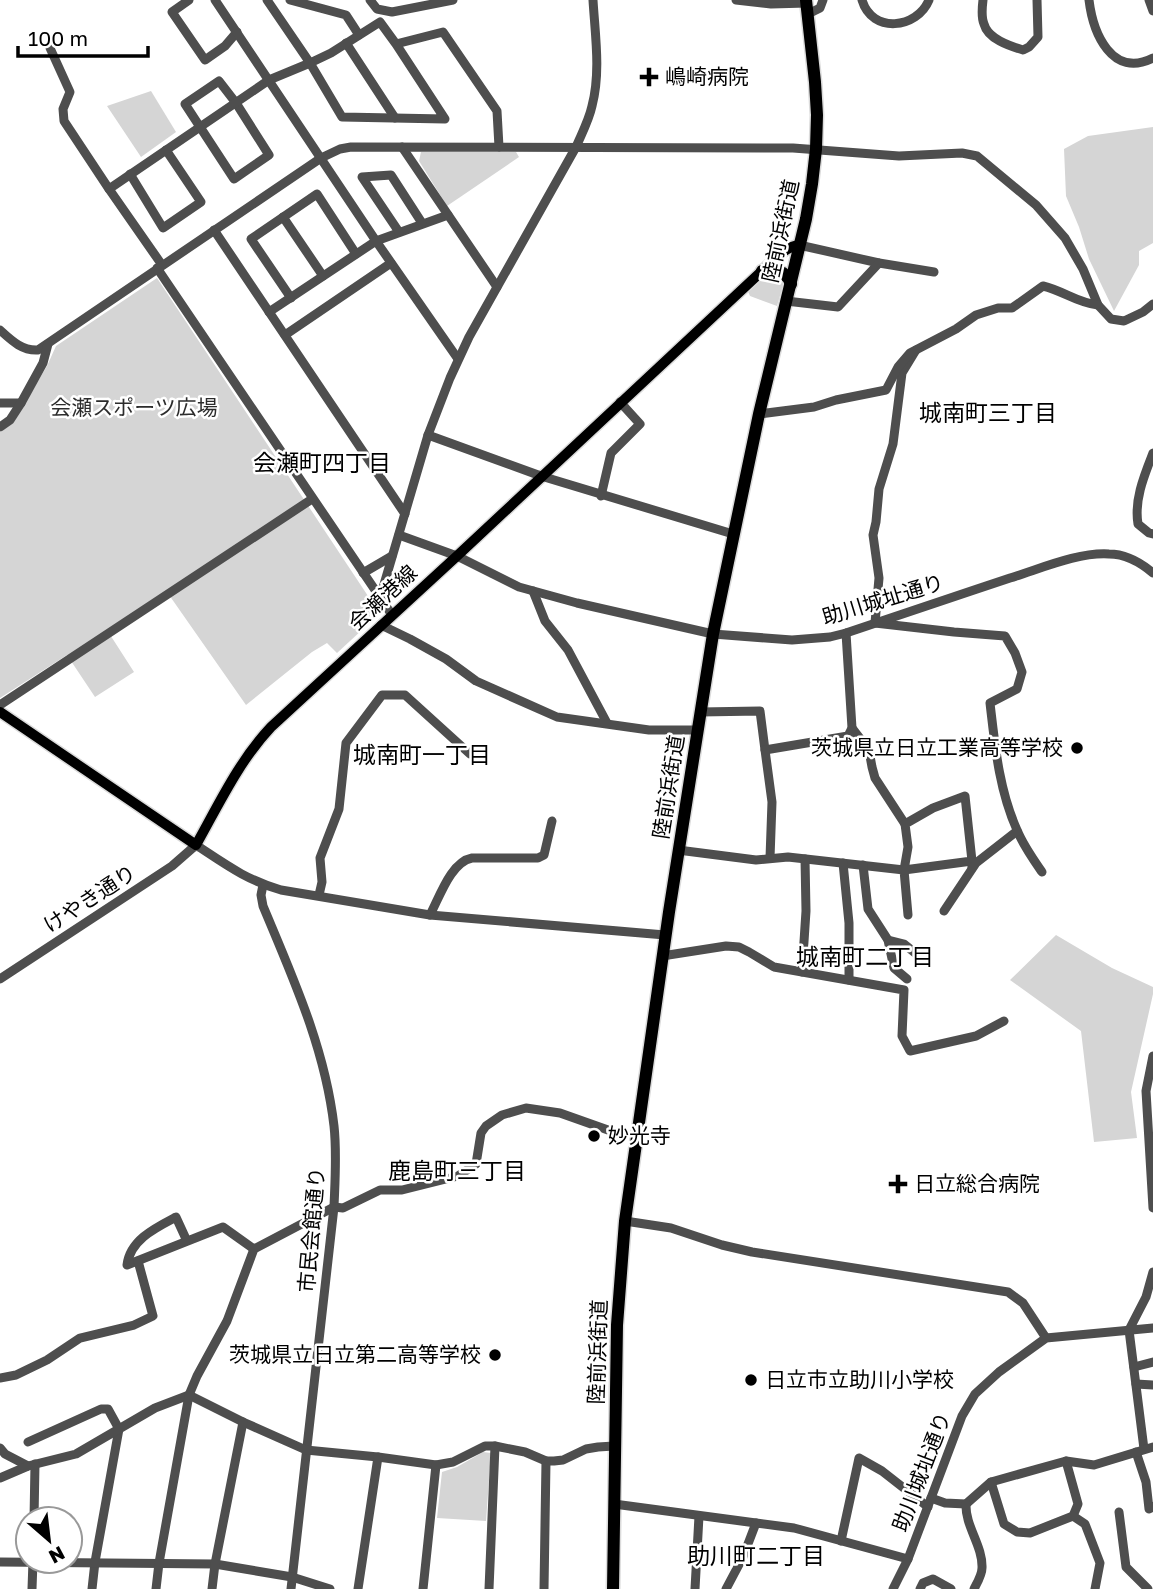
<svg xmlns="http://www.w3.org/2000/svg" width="1153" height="1589" viewBox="0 0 1153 1589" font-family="'Golos Text','Noto Sans JP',sans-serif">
  <rect width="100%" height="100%" fill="#fff"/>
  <!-- green -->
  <g fill="#d5d5d5">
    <path d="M151,91L176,132L141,157L107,106Z"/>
    <path d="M1153,127V243L1139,251V265L1114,311L1089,259L1079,227L1066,196L1064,149L1088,136Z"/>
    <path d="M421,152H516L519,157L447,206L419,161Z"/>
    <path d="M764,274L777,275L784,282L777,306L750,296L747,289Z"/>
    <path d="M157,278L370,599V616L363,629L337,653L327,643L312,652L246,705L167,592L107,630L134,672L95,697L67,655L0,698V432L13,423L47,366L56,346Z"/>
    <path d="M1056,935L1112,968L1153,987V994L1131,1092L1137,1138L1094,1142L1081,1031L1010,980Z"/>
    <path d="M483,1452L491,1453L486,1521L437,1518L442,1472L457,1467Z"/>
  </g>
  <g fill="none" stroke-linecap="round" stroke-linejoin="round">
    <defs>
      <path id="major" d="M0,712L196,845C219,804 239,761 271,727L457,556L762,271C773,261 784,247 799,245"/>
      <g id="highway">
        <path d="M762,271C775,267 786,271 791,284"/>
        <path d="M613,1589L617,1325L625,1221L669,912L713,634L759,414L806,219L812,184L816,149L817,115L815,82L806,0"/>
      </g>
    </defs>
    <!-- major casing -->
    <use href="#major" stroke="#dbdbdb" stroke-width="13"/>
    <!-- highway casing -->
    <use href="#highway" stroke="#dbdbdb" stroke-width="15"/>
    <!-- minor -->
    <g stroke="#4e4e4e" stroke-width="9">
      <path d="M189,0L172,12L205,60L225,46L237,32"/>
      <path d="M215,0L376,241L448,215"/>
      <path d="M290,0L346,15L359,35"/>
      <path d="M370,0L377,9L392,12L453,0"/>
      <path d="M736,0L771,4L807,3"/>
      <path d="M862,0C872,34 917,29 929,0"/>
      <path d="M983,0C982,8 981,17 984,24C988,39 1009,46 1023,50L1029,47L1038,37L1037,0"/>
      <path d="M1089,0C1093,33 1112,79 1153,58"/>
      <path d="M1149,0L1153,11"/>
      <path d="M808,14L820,8L823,0"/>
      <path d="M346,43L395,118"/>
      <path d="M396,44L380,22L331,53L310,63L342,117L445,119L396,44L443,32L497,111L499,147"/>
      <path d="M50,48L70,92L63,109L64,121L109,189"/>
      <path d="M219,81L236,103L269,155L234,179L185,104Z"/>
      <path d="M402,147L497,287"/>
      <path d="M130,174L163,228L201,202L166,150"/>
      <path d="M283,217L323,276"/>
      <path d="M214,230L405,514"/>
      <path d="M399,232L362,177L391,175L422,223"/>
      <path d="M799,245L879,263L934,272"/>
      <path d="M162,265L109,189L269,80L310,63L267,0"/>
      <path d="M157,268L392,615"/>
      <path d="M291,298L251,239L317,194L356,254"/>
      <path d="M786,301L838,307L879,263"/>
      <path d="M269,312L376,241L458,359"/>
      <path d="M0,330C11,340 22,351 38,350L321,158L340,149L351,147L793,148L899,156L962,153L977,156L1036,205L1065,238L1083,269L1098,305L1111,319L1124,321L1143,312L1153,304"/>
      <path d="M285,335L391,263"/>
      <path d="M916,350L902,373L893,444L879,489L876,522L873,535L879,578L875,623L954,632L1005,636L1015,653L1022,672L1017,689L990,703C995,746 999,790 1017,830C1023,845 1033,859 1042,872"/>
      <path d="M0,403H21"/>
      <path d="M759,414L814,407L836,400L886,390L898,367L910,353L956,329L976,315L998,308H1012L1043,286C1064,291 1077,303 1098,305"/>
      <path d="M0,427L10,420L21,403L43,363L48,344"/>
      <path d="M428,435L541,476L733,534"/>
      <path d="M1153,453C1144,476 1134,500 1138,524L1149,533L1153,534"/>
      <path d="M601,496L611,453L640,424L620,402"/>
      <path d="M399,535L457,556L519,587L577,603L713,634L792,640L830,637L846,633C900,615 955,596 1010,578C1040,569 1078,552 1109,554C1126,554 1140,562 1153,573"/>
      <path d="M363,573L392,556"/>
      <path d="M533,591L545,621L568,650L607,723"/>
      <path d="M380,598L428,435L450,378L469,337L576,147C582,133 589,120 592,106C601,72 595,34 593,0"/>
      <path d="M381,625L410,639L446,659L476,681L557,717L649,730H697"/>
      <path d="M0,705L312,499"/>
      <path d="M700,712L760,711L765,750L848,736L852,728L846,633"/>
      <path d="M852,728L865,745L870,756L872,767L875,778L905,824"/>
      <path d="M765,750L772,802L770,858"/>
      <path d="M678,850L756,860L788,857L904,870L908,915"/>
      <path d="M972,861L904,870L908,847L905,824L933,808L965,796L972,861V868"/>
      <path d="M843,863L849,923V980"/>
      <path d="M863,865L868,909L888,940L894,968L907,979"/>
      <path d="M263,885L261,895L263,906C293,978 325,1048 334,1126C337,1153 335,1180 334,1207L291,1589"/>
      <path d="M319,895L322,882L320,858L339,809L346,743L382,695H405L470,754"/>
      <path d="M944,911L976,863L1017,831"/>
      <path d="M430,915C440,896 451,862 472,858H538L544,855L552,821"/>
      <path d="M888,940L904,944L925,961"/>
      <path d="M662,956L726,946L739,947L749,952L774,967L904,990L902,1036L910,1051L976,1036L1004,1021"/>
      <path d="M802,972L806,911L805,859"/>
      <path d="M0,979L172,866L196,845C225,864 246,880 281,890L430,915L665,935"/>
      <path d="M1153,1056L1146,1091L1153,1208"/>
      <path d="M625,1221L671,1228L722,1245L752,1252L1008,1292L1023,1303L1046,1338"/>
      <path d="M187,1241L176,1217C155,1228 130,1240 127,1265L223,1227L254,1249"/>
      <path d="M1129,1330L1144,1449"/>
      <path d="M1129,1330L1146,1297L1153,1272"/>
      <path d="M1134,1367L1153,1362"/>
      <path d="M0,1378L16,1375L47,1360L80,1338L134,1325L153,1316L138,1261"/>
      <path d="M1136,1384L1153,1385"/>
      <path d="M28,1442L101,1409H108L119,1429L95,1562L92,1589"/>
      <path d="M0,1448L5,1454L28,1466"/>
      <path d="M1136,1452L1146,1482L1149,1509L1153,1507"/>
      <path d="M0,1478L28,1466L76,1454L155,1408L189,1395L243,1422L306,1450L378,1457L436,1465L453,1462L485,1446H495L525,1452L546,1461H554L563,1460L586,1449L598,1447L614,1446"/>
      <path d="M991,1482L1004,1524L1017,1532L1030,1533L1073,1516L1078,1504L1066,1461"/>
      <path d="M931,1498L945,1503L966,1504L991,1482L1066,1461L1094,1465L1153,1447"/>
      <path d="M614,1504L756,1523"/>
      <path d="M966,1504C965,1526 983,1546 982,1568C982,1575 977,1583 974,1589"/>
      <path d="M1119,1512L1126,1567L1148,1589"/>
      <path d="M1073,1516L1085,1524L1100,1563L1095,1589"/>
      <path d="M34,1519L35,1464"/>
      <path d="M841,1541L859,1458L882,1471L928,1507"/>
      <path d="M0,1562L215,1564L292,1577L330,1589"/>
      <path d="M32,1589L33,1561"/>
      <path d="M156,1589L159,1563L189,1395L197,1376L227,1321L254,1249L334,1207L343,1208L380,1190H402L458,1176L476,1164L481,1133L486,1126L502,1115L526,1108L560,1113L608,1130"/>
      <path d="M212,1589L215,1564L243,1422"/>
      <path d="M358,1589L378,1457"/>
      <path d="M423,1589L436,1465"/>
      <path d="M489,1589L495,1446"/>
      <path d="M544,1589L546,1461"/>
      <path d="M695,1589L699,1516"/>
      <path d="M726,1589L743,1557L756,1523L794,1528L908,1559"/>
      <path d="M893,1589L908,1559L962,1416L975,1394L999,1372L1046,1338L1153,1328"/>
      <path d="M920,1589L923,1583L933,1579L951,1589"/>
    </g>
    <!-- major -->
    <use href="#major" stroke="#000" stroke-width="10"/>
    <!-- highway -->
    <use href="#highway" stroke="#000" stroke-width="12"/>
  </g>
  <!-- markers -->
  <g fill="#000" stroke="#fff" stroke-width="2.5">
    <path d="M645.5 66.5h7v7h7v7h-7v7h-7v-7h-7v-7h7z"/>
    <circle cx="1077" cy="748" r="7"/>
    <circle cx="594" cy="1136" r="7"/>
    <path d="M894.5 1173.5h7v7h7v7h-7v7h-7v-7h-7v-7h7z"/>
    <circle cx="495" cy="1355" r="7"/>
    <circle cx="751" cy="1380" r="7"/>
  </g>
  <g text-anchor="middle" stroke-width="5" stroke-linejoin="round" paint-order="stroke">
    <!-- poi labels -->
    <g font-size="21" fill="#000" stroke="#fff" text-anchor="start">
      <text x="665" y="84">嶋崎病院</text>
      <text x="1063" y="755" text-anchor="end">茨城県立日立工業高等学校</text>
      <text x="608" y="1143">妙光寺</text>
      <text x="914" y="1191">日立総合病院</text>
      <text x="481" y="1362" text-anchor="end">茨城県立日立第二高等学校</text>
      <text x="765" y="1387">日立市立助川小学校</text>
    </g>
    <!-- street labels -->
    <g font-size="21" fill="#000" stroke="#fff">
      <text transform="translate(781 231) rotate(-78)" y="7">陸前浜街道</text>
      <text transform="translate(383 598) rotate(-43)" y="7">会瀬港線</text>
      <text transform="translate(883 600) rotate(-17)" y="7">助川城址通り</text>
      <text transform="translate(669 787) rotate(-81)" y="7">陸前浜街道</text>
      <text transform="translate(90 899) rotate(-33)" y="7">けやき通り</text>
      <text transform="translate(312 1230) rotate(-85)" y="7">市民会館通り</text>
      <text transform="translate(598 1352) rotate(-88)" y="7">陸前浜街道</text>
      <text transform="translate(922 1472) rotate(-69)" y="7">助川城址通り</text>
    </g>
    <!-- park labels -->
    <g font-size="21" fill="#2c2c2c" stroke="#fff">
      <text x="134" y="415">会瀬スポーツ広場</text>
    </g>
    <!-- neighbourhood labels -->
    <g font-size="23" fill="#000" stroke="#fff">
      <text x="988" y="421">城南町三丁目</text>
      <text x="322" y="471">会瀬町四丁目</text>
      <text x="422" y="763">城南町一丁目</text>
      <text x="865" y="965">城南町二丁目</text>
      <text x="457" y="1179">鹿島町三丁目</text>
      <text x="756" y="1564">助川町二丁目</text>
    </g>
  </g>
  <!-- north arrow -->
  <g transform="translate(49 1540) rotate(152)"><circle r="33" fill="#ffffff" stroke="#999999" stroke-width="2"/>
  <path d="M0-5L12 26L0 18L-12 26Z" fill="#000000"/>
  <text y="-10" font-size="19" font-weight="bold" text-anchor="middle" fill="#000000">N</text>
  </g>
  <!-- scale -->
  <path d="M18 46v10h130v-10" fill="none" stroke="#000000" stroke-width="3.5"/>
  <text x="28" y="46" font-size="21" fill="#000000" stroke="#ffffff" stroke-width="5" paint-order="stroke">100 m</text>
</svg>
